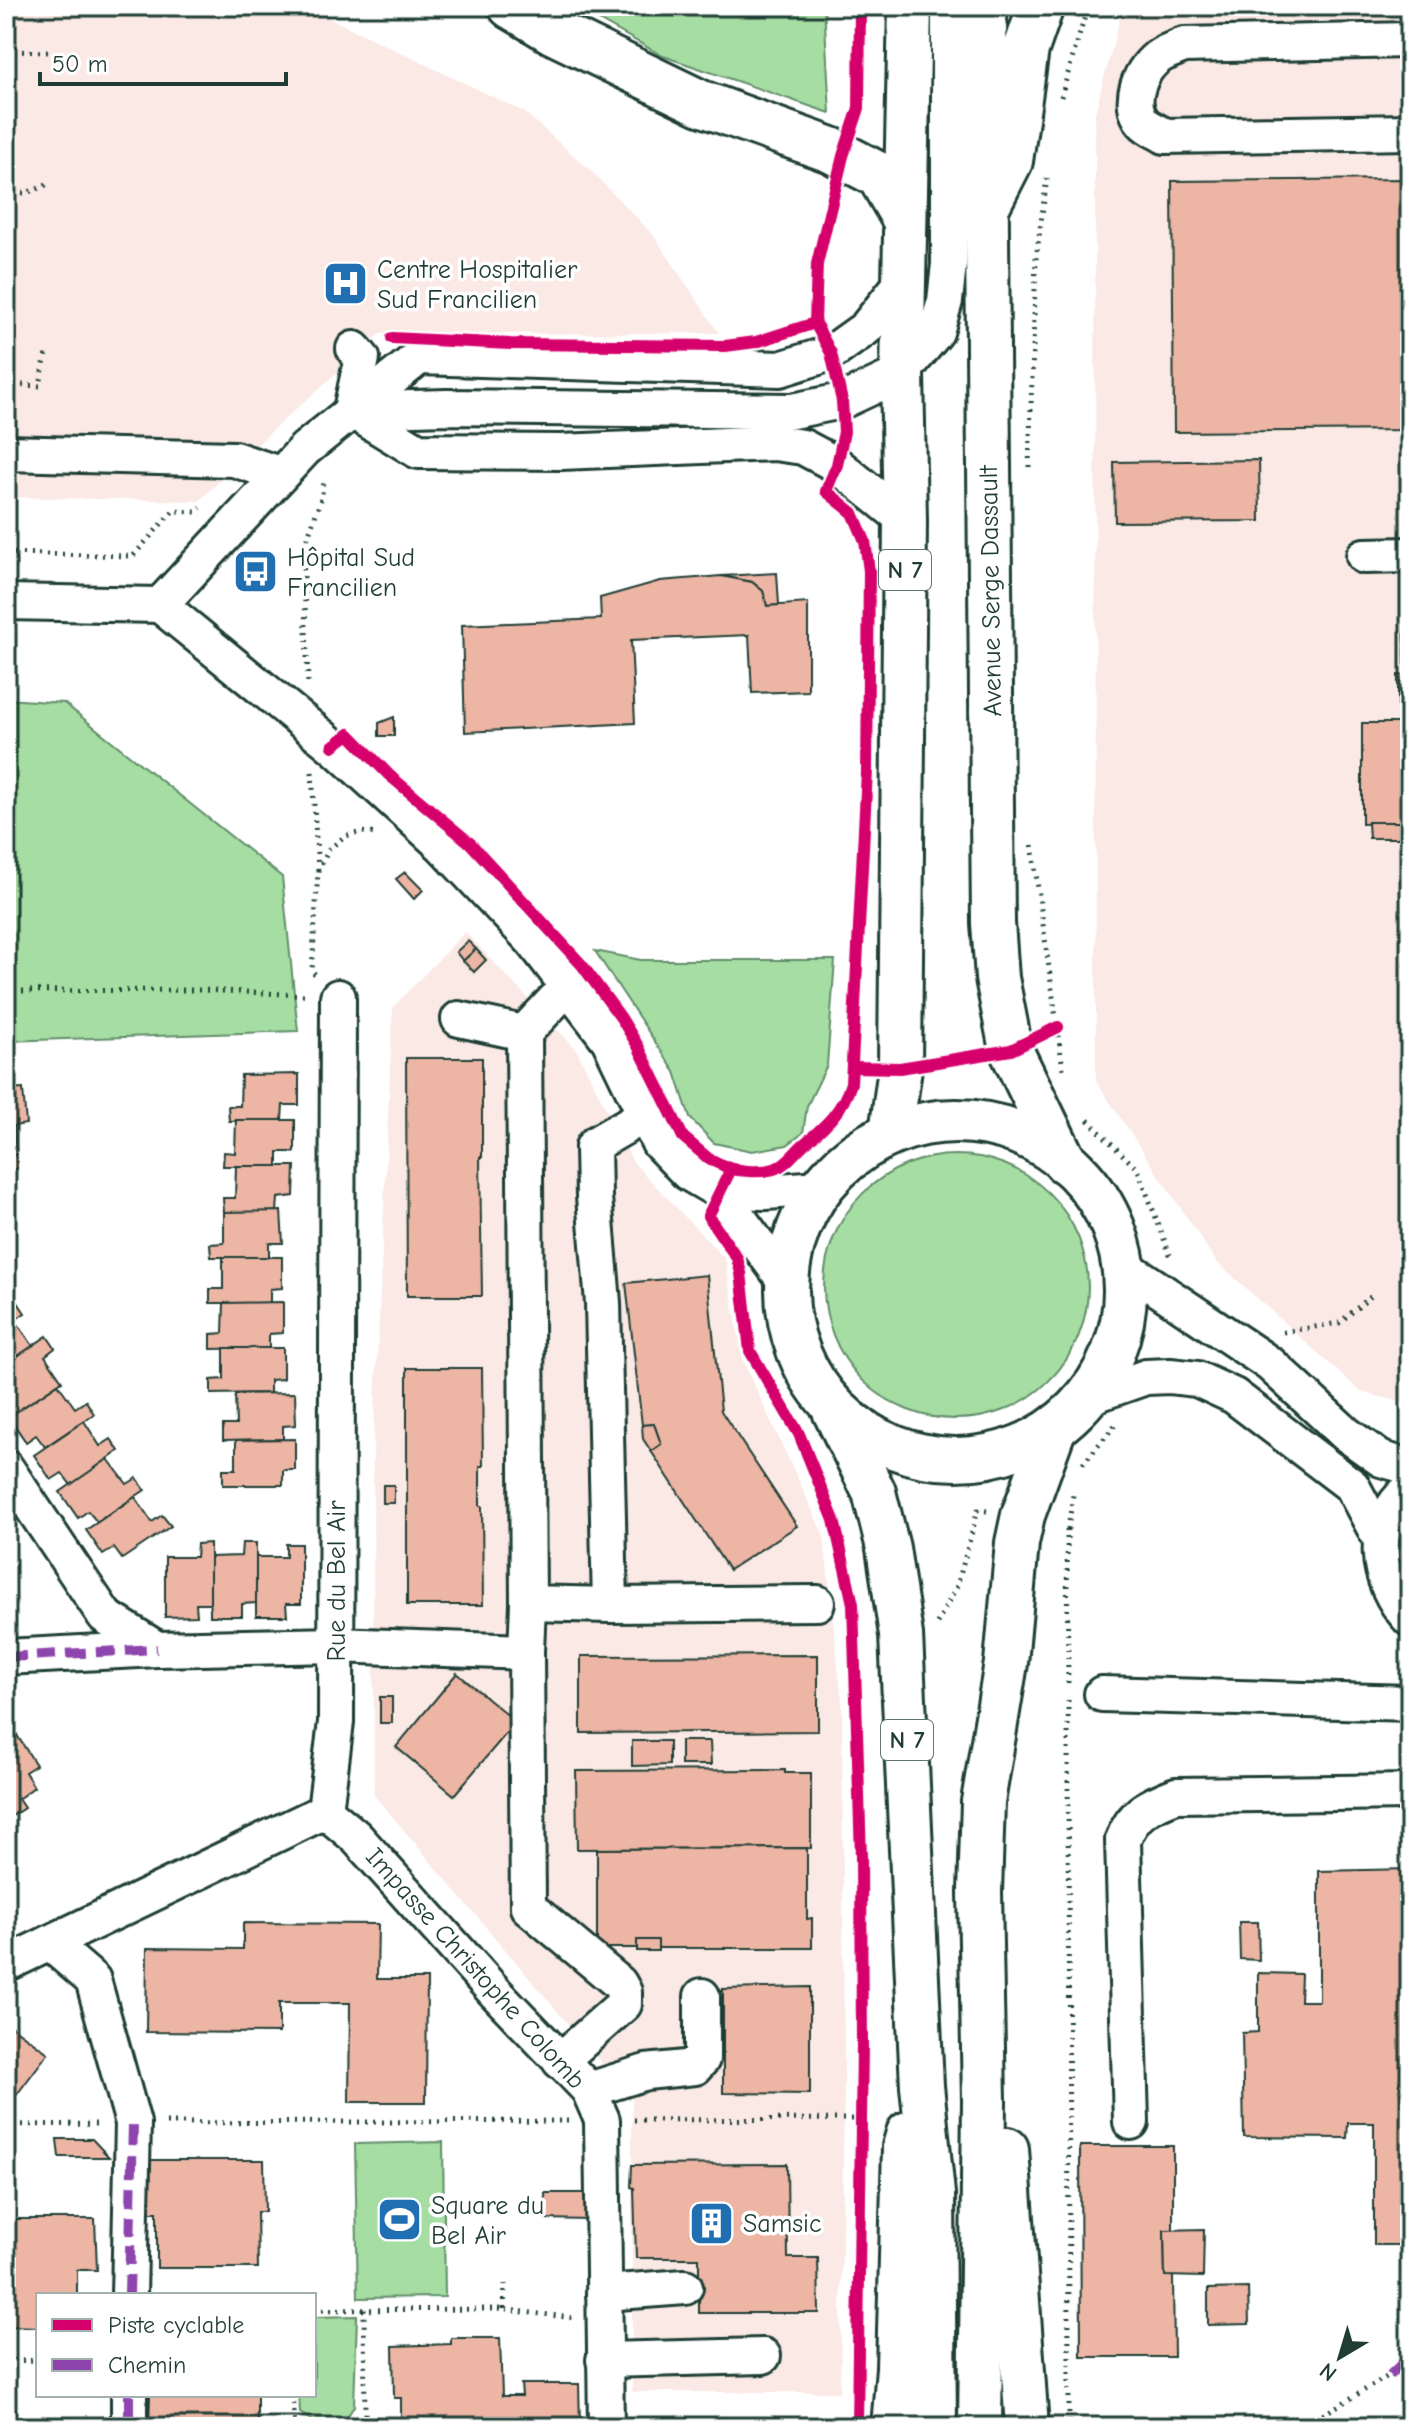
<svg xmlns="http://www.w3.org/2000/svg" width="1416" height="2433" viewBox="0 0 1416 2433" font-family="'Comic Neue',sans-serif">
  <rect width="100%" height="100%" fill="#fff"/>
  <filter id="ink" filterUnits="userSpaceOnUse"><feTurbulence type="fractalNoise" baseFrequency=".0125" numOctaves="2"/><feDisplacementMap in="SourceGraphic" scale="16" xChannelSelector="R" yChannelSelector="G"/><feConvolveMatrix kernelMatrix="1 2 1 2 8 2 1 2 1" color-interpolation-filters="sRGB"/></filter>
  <g filter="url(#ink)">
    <!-- built -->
    <g fill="#fae9e4">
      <path d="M6,6H304L524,112L589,169L654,236L719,333L380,334L278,425L199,501L6,497Z"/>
      <path d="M1123,6H1410V1404L1361,1392L1216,1261L1096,1081L1095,113Z"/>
      <path d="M465,932L576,1049L633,1162L725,1259L743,1361L824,1536L842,1703L844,2083L840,2392H632V2099L374,1795L373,1451L393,1007Z"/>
    </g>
    <!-- green -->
    <g fill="#a5dda2" stroke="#628d6b" stroke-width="2">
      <path d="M574,6H824L830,113L663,56Z"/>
      <path d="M6,699L64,703L282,877L298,1031L6,1041Z"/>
      <path d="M595,951L641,960H835L827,1065L807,1106L803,1133L787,1145L752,1151L714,1143L690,1118L675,1072Z"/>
      <circle cx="956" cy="1287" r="132"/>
      <path d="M443,2142L445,2297L358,2298L355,2144Z"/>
      <path d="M357,2316L354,2406L343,2424L323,2427L300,2413L299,2395H314V2317Z"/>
    </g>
    <!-- building -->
    <g fill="#edb5a4" stroke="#1f3d34" stroke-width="2">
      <path d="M1410,179V430L1174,432L1172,181Z"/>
      <path d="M1259,460L1260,521L1115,522L1114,462Z"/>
      <path d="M777,573L779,605L767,606L763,591L752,582L721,576Z"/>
      <path d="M721,576L752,582L763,591L767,606L808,603V691L752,693L749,635L631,640L635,723L465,732L462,625L601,619L600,598L660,581Z"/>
      <path d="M1404,581H1410V822L1362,824V723H1405V708L1398,709V675H1405Z"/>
      <path d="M394,717V736H379V723Z"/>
      <path d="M1368,822H1410V838H1369Z"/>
      <path d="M405,872L423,890L414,899L396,879Z"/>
      <path d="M1405,897H1410V1022L1405,1021Z"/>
      <path d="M468,941L476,949L463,961L456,952Z"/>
      <path d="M476,949L486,960L474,972L463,961Z"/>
      <path d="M406,1058H482V1157H480L482,1296H407Z"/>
      <path d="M299,1074V1105H283L282,1120L229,1121L228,1106H240L241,1075Z"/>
      <path d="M23,1089L26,1124L14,1126L16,1155L6,1156V1090Z"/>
      <path d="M236,1120H295V1152H278V1166H223L224,1152L235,1153Z"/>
      <path d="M16,1155L17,1169L6,1170V1156Z"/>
      <path d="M236,1166H295L294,1196L278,1198L277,1212H224L223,1198H235Z"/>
      <path d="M281,1211L283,1243H269V1257H211L210,1244L224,1243V1212Z"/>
      <path d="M223,1257H282V1288L270,1289V1303H210V1289H223Z"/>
      <path d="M707,1275L721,1411L797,1526L729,1570L651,1451L661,1444L654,1424L642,1425L626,1283Z"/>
      <path d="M17,1301L25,1313L15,1320L33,1346L6,1364V1308Z"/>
      <path d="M283,1302V1333L269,1334V1348L211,1349V1334L223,1333L224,1303Z"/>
      <path d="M47,1336L55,1348L45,1356L62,1381L13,1414L6,1404V1364Z"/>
      <path d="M224,1348H283V1379L270,1380V1393L211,1394V1380L224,1379Z"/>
      <path d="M407,1368H482L483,1466H480V1506H482L483,1605H407Z"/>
      <path d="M58,1384L75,1408L86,1401L94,1414L45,1447L36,1435L26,1442L9,1417Z"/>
      <path d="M295,1393L296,1425L283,1426V1439L223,1440V1425H236L235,1394Z"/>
      <path d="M84,1421L100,1446L111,1439L119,1451L71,1485L62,1473L51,1480L34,1455Z"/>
      <path d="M654,1424L661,1444L651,1451L643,1439L642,1425Z"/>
      <path d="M295,1439V1470H283V1485H223V1469H236V1440Z"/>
      <path d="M108,1459L127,1484L137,1478L145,1490L97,1522L88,1511L78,1518L60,1492Z"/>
      <rect x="383" y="1485" width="11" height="18"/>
      <path d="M135,1497L152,1522L162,1515L171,1526L122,1559L114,1548L103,1555L86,1530Z"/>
      <path d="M210,1543V1604H196L197,1616L165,1617V1557H196L197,1544Z"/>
      <path d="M242,1543H256V1603L242,1604V1616H210V1557L241,1556Z"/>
      <path d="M286,1544H301V1604H286L287,1616H256V1557H286Z"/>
      <path d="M818,1655V1731L581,1733V1656Z"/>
      <path d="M457,1673L516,1722L454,1795L396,1747Z"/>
      <rect x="380" y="1697" width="12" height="26"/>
      <path d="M6,1718L36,1765L25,1772L34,1787L18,1799L24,1808L6,1820Z"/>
      <path d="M632,1741H669V1765L632,1766Z"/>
      <path d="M681,1741H710L711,1765H681Z"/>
      <path d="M785,1770V1773H811V1848L577,1849L576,1771Z"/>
      <path d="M807,1848V1919L812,1918V1948H658V1940H637V1948H597V1849Z"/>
      <path d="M1410,1869V2245H1374V2123H1348L1347,2138L1244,2137L1242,2033L1258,2032V1973L1301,1974L1300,2001H1319V1871Z"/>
      <path d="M1239,1922H1258L1259,1960L1240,1959Z"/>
      <path d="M243,1923L378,1924L377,1979H427L426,2102H349L350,2003H279V2033L146,2032L147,1948L243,1949Z"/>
      <rect x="637" y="1940" width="21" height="11"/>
      <path d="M810,1987V2094L723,2093V1989Z"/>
      <path d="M6,2022L48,2053L15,2097L6,2091Z"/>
      <path d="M57,2139H92L109,2157H59Z"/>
      <path d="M1080,2146H1173V2230H1164L1165,2276H1173L1174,2357H1081Z"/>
      <path d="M149,2160H264L265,2212H257L258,2268H157V2212H150Z"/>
      <path d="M787,2164L788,2258H818L819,2313H699V2258H636L634,2188L631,2187L632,2165Z"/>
      <path d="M545,2193H588V2220L546,2219Z"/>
      <path d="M7,2219H95L97,2270H77V2295H38V2327L6,2326Z"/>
      <path d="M1204,2229L1203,2277L1165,2276L1164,2230Z"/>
      <path d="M1248,2288L1249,2324L1208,2325V2289Z"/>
      <path d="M451,2338H500L502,2396H522L521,2384H579L580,2427H401V2398H394L393,2346L451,2344Z"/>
      <path d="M150,2395H257V2427H149Z"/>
      <path d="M6,2424L96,2425V2427H6Z"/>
    </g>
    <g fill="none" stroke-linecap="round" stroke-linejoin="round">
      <defs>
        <g id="minor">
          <path d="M1410,40L1184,45C1177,48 1168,51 1161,55C1141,67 1126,102 1143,122C1148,128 1159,132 1165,136L1410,132"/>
          <path d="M351,410L446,407L792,411L842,401L902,373L936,332L945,301L949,264V6"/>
          <path d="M351,410L418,451L561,452L774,443L803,447L837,465L905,520"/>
          <path d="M351,410L362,358L354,349"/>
          <path d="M6,453L234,459L279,474"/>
          <path d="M1364,556L1410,555"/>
          <path d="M6,602L160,605L305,449L419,357L780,369L831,353L866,328L904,280"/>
          <path d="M160,605L333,746L443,846L533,941L609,1040L659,1143L688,1173L719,1191L785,1281"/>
          <path d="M571,990L555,1000L524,1033L528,1603L610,1605"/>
          <path d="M459,1019L524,1033"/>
          <path d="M645,1115L595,1144L593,1147L594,1197L603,1303L610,1605L817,1603"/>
          <path d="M719,1191L766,1192L820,1188"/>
          <path d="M1124,1266L1270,1364L1346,1434L1381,1459L1410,1467"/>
          <path d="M1089,1397L1146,1377L1170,1376L1197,1379L1234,1396L1352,1486L1381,1540"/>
          <path d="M6,1468L105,1616L157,1649L336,1645L526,1652"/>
          <path d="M1410,1489C1367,1524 1375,1582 1410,1619"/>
          <path d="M528,1603L526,1652L528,1907L619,1983L624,1992V2004L560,2061"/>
          <path d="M6,1657L157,1649"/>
          <path d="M1102,1694L1410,1703"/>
          <path d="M325,1811L356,1837L494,1991L589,2090L602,2120L606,2427"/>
          <path d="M50,1943L93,1980L133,2123L129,2295"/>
          <path d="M6,1964L325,1811L336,1722L338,997"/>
          <path d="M589,2090L646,2072L695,2067L702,2059V1996"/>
          <path d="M1131,2122L1123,1840C1133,1812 1150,1805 1176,1795L1410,1792"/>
          <path d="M604,2293L685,2287"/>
          <path d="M604,2360L763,2356"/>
          <path d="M129,2395V2427"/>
        </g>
        <g id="major">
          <path d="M985,6L993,923L997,978L1011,1050L1065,1162"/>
          <circle cx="956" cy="1290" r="169"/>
          <path d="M891,1133L900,1068L905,520L902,373L910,6"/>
          <path d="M834,1411L874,1492L888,1548L901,1635L922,2086L933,2194L935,2427"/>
          <path d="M1007,2149L1027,2427"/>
          <path d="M893,2427L898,2368L904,2147L908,2133"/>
          <path d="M980,2427L984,2101L980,1892L983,1802L1006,1663L1017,1543L1023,1515L1054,1430"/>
        </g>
        <g id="highway">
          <path d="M511,6L554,32L701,103L831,150L879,175L904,218"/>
          <path d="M986,208L1010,161L1026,49L1041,6"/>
        </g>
      </defs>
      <!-- minor casing -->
      <use href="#minor" stroke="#1f3d34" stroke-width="40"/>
      <!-- major casing -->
      <use href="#major" stroke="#1f3d34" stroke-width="48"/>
      <!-- highway casing -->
      <use href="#highway" stroke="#1f3d34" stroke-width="50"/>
      <!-- path -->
      <g stroke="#1f3d34" stroke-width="5" stroke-dasharray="2 6" stroke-linecap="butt">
        <path d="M51,6L53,12"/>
        <path d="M6,51L52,52"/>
        <path d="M1061,97L1088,6"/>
        <path d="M6,192L26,193L49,184"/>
        <path d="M6,384L40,386L46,354"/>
        <path d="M1029,467L1036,259L1047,178"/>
        <path d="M6,553L133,556L173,511L196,512L201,508"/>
        <path d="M308,682L303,551L322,496L323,479"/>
        <path d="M312,772L318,871"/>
        <path d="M1032,845L1063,1069"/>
        <path d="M315,974L312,971L318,871L329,849L345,836L362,832L377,834"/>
        <path d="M6,991L203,990L305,995"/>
        <path d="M1088,1120L1138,1170L1170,1255"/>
        <path d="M1283,1332L1339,1323L1375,1293"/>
        <path d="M1083,1464L1115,1425"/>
        <path d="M1067,1529L1068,1686"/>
        <path d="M1068,1529L1073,1495"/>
        <path d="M937,1623L957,1586L978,1510L987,1511"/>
        <path d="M1068,1700L1069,2427"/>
        <path d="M634,2120L861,2119"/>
        <path d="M166,2123L568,2121"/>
        <path d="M6,2125L100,2124"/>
        <path d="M504,2309L505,2284"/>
        <path d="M314,2310L498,2309L575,2318"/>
        <path d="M6,2361L38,2360"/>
        <path d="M292,2395L295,2425L299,2427"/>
        <path d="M356,2427L365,2418L364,2308"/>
        <path d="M1086,2427L1245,2425L1248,2427"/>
        <path d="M1302,2427L1390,2375L1410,2380"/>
      </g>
      <!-- minor -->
      <use href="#minor" stroke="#fff" stroke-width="34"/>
      <!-- major -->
      <use href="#major" stroke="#fff" stroke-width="42"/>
      <!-- highway -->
      <use href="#highway" stroke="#fff" stroke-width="44"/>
      <!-- quiet -->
      <g stroke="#8e44ad" stroke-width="10" stroke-dasharray="20 10" stroke-linecap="butt">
        <path d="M6,1657L157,1649"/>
        <path d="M129,2295L133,2123"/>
        <path d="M1390,2375L1410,2356"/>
        <path d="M129,2395V2427"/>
      </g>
      <defs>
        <g id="cycleway">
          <path d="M392,338L510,344L725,346L756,342L815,323"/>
          <path d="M333,746L349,734L389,775L470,843L582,965L621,1018L638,1046L683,1137L709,1159L731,1169"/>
          <path d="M853,1067L900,1068L1011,1050L1058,1027"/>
          <path d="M857,2427L862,2045L861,1857L853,1604L834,1520L799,1434L750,1351L741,1273L737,1258L708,1216L731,1169C745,1171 760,1173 774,1169C786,1165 793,1154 803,1145C824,1127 843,1111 851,1083L867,771L869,571L865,541L853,513L826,491L837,465L844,432L842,401L831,353L815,323L817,264L843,156L859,108L860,6"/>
        </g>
      </defs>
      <!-- cycleway casing -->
      <use href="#cycleway" stroke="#fff" stroke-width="17"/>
      <!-- cycleway -->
      <use href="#cycleway" stroke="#d6006c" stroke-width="12"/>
    </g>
  </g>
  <!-- icons -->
  <defs>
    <symbol id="hospital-square" viewBox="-11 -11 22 22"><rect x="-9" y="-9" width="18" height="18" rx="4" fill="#1f6fb2" stroke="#fff"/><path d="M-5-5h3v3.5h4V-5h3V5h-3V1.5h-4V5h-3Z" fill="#fff"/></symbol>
    <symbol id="bus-square" viewBox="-11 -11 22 22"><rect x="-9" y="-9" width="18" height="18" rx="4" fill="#1f6fb2" stroke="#fff"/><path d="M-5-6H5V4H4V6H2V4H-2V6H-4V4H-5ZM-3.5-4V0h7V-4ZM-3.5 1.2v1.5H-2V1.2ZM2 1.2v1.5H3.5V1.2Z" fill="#fff"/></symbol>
    <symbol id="stadium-square" viewBox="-11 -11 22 22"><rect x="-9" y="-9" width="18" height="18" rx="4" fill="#1f6fb2" stroke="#fff"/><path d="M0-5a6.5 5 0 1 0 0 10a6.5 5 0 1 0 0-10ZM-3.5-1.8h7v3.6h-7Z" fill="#fff"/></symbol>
    <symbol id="building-square" viewBox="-11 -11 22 22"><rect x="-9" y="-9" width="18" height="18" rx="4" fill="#1f6fb2" stroke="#fff"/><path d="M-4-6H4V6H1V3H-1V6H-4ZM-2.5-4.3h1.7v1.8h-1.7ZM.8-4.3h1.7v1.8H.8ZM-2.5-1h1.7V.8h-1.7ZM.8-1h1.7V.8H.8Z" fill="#fff"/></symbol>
  </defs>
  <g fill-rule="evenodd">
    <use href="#hospital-square" x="320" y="258" width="51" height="51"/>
    <use href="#bus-square" x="230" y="546" width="51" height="51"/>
    <use href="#stadium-square" x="374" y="2194" width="51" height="51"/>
    <use href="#building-square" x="686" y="2198" width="51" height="51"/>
  </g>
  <g text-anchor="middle" stroke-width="7" stroke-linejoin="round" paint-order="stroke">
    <!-- shield labels -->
    <g fill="#fff" stroke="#627771" stroke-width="2">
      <rect x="879" y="550" width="52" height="40" rx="6"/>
      <rect x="881" y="1720" width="52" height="40" rx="6"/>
    </g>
    <g font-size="24" font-weight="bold" fill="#1f3d34">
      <text x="905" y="578">N 7</text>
      <text x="907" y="1748">N 7</text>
    </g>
    <!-- poi labels -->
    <g font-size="26" fill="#1f3d34" stroke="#fff" text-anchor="start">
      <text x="377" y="278">Centre Hospitalier<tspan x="377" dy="30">Sud Francilien</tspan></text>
      <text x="287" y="566">Hôpital Sud<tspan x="287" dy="30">Francilien</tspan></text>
      <text x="431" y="2214">Square du<tspan x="431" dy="30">Bel Air</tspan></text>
      <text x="743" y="2232">Samsic</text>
    </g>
    <!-- street labels -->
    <g font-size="26" fill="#1f3d34" stroke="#fff">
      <text transform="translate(990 591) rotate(-91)" y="9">Avenue Serge Dassault</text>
      <text transform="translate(336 1581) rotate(-90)" y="9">Rue du Bel Air</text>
      <text transform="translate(476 1968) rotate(48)" y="9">Impasse Christophe Colomb</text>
    </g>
  </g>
  <!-- margin -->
  <rect width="1416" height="2433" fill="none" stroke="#fff" stroke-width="32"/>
  <rect x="16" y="16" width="1384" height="2401" fill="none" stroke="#1f3d34" stroke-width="3" filter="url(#ink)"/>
  <!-- legend -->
  <rect x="36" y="2293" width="280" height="104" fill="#ffffff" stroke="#a5b1ae" stroke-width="2"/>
  <rect x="52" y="2319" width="40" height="12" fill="#d6006c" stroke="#a5b1ae" stroke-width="2"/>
  <text x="108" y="2333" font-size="24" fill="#1f3d34">Piste cyclable</text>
  <rect x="52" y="2359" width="40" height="12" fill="#8e44ad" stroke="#a5b1ae" stroke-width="2"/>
  <text x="108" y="2373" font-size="24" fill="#1f3d34">Chemin</text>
  <!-- north arrow -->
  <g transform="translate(1340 2357) rotate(218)" stroke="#ffffff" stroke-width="6" paint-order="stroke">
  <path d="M0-6L14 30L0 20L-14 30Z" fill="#1f3d34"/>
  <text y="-12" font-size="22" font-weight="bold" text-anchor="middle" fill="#1f3d34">N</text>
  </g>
  <!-- scale -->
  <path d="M40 72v12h246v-12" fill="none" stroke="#1f3d34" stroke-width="4"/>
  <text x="52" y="72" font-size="24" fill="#1f3d34" stroke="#ffffff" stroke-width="6" paint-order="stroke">50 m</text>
</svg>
